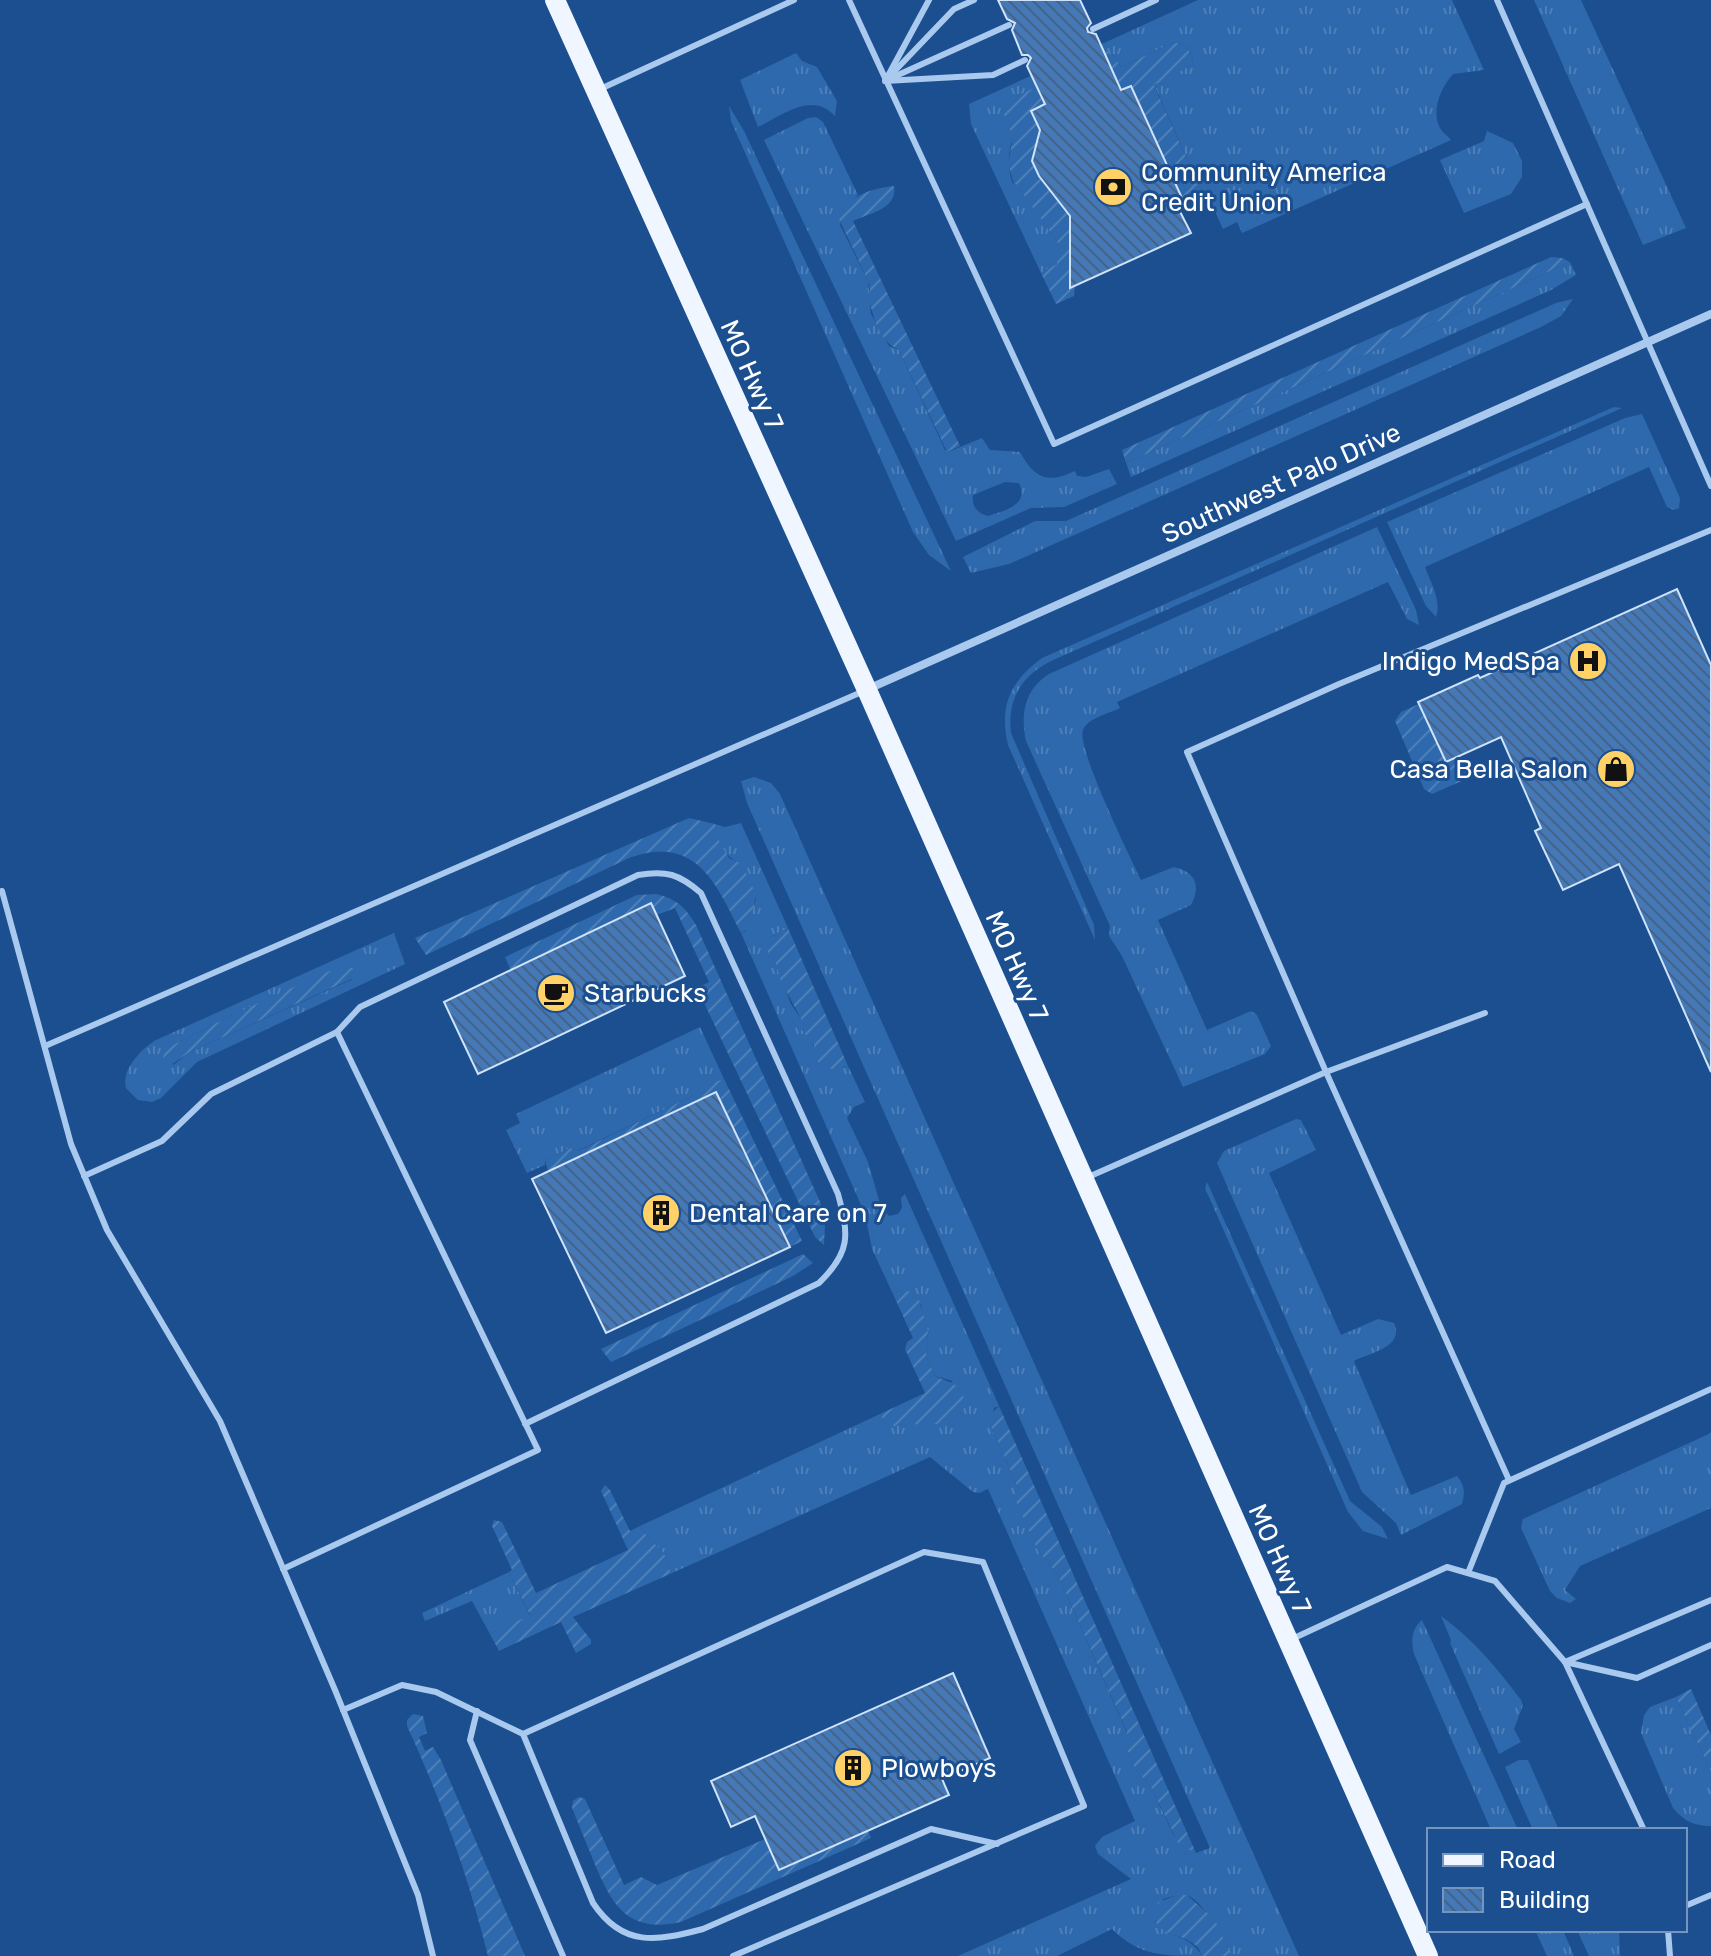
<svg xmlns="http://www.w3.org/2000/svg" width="1711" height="1956" viewBox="0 0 1711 1956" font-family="Rubik,sans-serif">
  <defs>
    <pattern id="grass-tufts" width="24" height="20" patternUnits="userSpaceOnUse" patternTransform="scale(2)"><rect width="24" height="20" fill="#2e69ad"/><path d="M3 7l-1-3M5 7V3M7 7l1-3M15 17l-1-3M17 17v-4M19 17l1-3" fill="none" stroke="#4d80b9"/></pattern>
    <pattern id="garden-furrows" width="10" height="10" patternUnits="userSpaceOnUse" patternTransform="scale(2)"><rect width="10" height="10" fill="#2e69ad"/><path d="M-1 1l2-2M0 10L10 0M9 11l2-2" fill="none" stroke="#4d80b9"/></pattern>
    <pattern id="building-back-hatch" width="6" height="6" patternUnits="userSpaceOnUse" patternTransform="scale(2)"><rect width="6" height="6" fill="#4478b7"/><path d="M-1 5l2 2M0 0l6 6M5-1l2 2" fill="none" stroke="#486282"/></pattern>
  </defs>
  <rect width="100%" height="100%" fill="#1b4f8f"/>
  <!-- grass -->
  <g fill="url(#grass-tufts)" fill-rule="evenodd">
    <path d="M1198,0H1452L1484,70L1453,74C1441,87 1429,114 1442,131C1444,134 1448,136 1451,140L1242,233L1237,222L1223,229L1206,192L1202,193L1154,84L1192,65L1193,61L1187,46L1174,42L1121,67L1112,54L1109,55L1104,43Z"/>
    <path d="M1534,0H1581L1686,228L1643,245Z"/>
    <path d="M796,53L802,61L817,67L837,101L835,116C811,91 783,115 758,127L740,80Z"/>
    <path d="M1037,73L1041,85C1023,115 999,148 1013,184L1016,183L1058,243L1059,255L1057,264L1041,273L971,124L969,104Z"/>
    <path d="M729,106L744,131L951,571L929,555L913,532L731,121Z"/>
    <path d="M816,117L823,122L858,195L842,210L840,225L868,281L871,314L889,346L899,350L945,450L948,452L982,438L990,450L1020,452C1035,479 1047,484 1075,471L1077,476L1086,477L1109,469L1117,484L1064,507L1031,508L956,541L764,140L808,118ZM1005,482L1019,483C1030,505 1004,511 988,516C978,514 971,506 973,495Z"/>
    <path d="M1487,131L1513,143L1522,161V177L1511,194L1464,213L1440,160L1484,141Z"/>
    <path d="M1570,262L1576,275L1551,290L1131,477L1126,463Z"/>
    <path d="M1573,299L1561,316L1541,327L1009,564L971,573L963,557L1035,521H1066L1556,303Z"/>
    <path d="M1614,407L1622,408L1051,661C1021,676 1007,700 1011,733L1094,925L1095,940L1008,745C999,705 1010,682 1042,658Z"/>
    <path d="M1642,414L1680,498L1679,508L1674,510L1667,507L1649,467L1425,567C1430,582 1442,600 1436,617L1426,606L1387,522L1625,418Z"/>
    <path d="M1377,527L1416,610L1419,625L1407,619L1388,582L1117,702L1120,708C1108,714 1088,718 1083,730C1076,747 1130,857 1141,880L1174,867C1196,872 1201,886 1191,905L1158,920L1207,1030L1251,1011L1257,1015L1271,1046L1265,1054L1183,1087L1122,956L1109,936L1110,926L1026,741C1020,714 1025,689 1049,674Z"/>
    <path d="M754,777L771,783L780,794L1299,1956H1231C1225,1941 1204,1903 1189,1896C1181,1893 1171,1897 1163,1899L1155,1922C1172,1939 1190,1935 1202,1956C1164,1956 1139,1956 1112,1929L1057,1956H958L1131,1879L1098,1854L1095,1846L1102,1837L1135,1821L988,1489L979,1493L973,1492L930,1457L670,1574C671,1550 650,1545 640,1526L880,1414L887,1425H901L953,1381L935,1376L926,1357L928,1331L923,1321L921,1304L901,1290L893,1294L872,1249L865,1214L741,933L746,931L756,899L739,862C723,856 716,840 715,824L725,827L741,823L788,928L768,938V956L775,961L791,1004L801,1019V1029L812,1040L814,1049L844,1068L848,1066L865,1102L854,1107L847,1118L868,1162L881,1207L889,1216L898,1214L902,1208L901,1198L905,1194L999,1406L994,1408L990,1424L1017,1486L1037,1549L1058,1575L1127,1733V1749L1135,1769L1151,1787L1174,1836L1196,1853L1210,1848L747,803L741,781Z"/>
    <path d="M394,933L405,964L197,1062L161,1098L152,1102L138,1100L126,1088C121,1070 141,1049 156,1040ZM332,971L353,979L190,1052L173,1065L169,1047L232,1015Z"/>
    <path d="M700,1027L724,1079C706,1087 706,1072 692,1096L577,1151L570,1148L545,1160V1165L527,1173L506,1130L520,1123L516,1114Z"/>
    <path d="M1296,1119L1301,1120L1316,1150L1269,1173L1341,1335L1378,1319L1394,1323C1405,1347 1370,1353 1354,1361L1411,1495L1457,1476C1465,1486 1465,1493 1462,1504L1401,1535L1396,1523L1362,1492L1217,1163L1224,1151Z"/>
    <path d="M1207,1182L1350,1501L1382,1527L1388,1539L1363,1531L1348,1512L1209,1197L1205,1189Z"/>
    <path d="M1711,1433V1508L1580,1566L1565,1590L1576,1599L1570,1603L1557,1598L1550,1591L1521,1528L1523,1519Z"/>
    <path d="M509,1572L530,1616L490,1634L472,1601L425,1621L422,1613Z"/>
    <path d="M1441,1616C1474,1640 1497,1668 1521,1700L1523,1705L1514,1729L1521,1742L1499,1754L1450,1643L1451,1640Z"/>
    <path d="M1422,1620L1518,1830H1491L1414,1654C1411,1641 1411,1629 1422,1620Z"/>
    <path d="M1676,1697L1711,1772V1826C1694,1826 1684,1821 1673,1808L1641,1733L1644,1715L1650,1707Z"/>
    <path d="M1519,1760H1528L1559,1830H1533L1505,1767Z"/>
    <path d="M1535,1930H1563L1574,1956H1547Z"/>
    <path d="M1577,1930H1619L1620,1956H1589Z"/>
  </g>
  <!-- garden -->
  <g fill="url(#garden-furrows)">
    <path d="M1174,42L1187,46L1193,61L1192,65L1154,85L1202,193L1177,205L1175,202L1182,198L1131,86L1110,96L1102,78L1032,111L1045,142L1039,176L1074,221L1070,234V286L1075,287L1074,296L1056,304L1041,273L1057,264L1058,243L1016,184H1014L1008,164L1013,137L1000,104L1041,85L1037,73L1104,43L1109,54H1112L1121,67Z"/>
    <path d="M894,186C898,209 869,213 853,221L960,446L947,452L899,350C876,339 875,317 867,295L870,290L868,281L838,217C850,195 870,189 894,186Z"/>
    <path d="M1551,257L1562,258L1570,262L1126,463L1122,450Z"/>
    <path d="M1443,693L1436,701L1471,777L1432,794L1424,789L1395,721L1401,712Z"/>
    <path d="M689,818L715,824L719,841L729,858L739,862L743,867L756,894L750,928L741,933C716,884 697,834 629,858L426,955L415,938Z"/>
    <path d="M657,894C678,900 685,907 696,925L821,1204L825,1224L824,1245L815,1237L697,988L709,982L675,908L511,971L505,957L637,895Z"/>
    <path d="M788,928L848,1066C829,1074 812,1066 814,1045L801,1029V1019L781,981L775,961L768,956V938Z"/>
    <path d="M343,965H350L356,977L190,1052L169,1066L163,1061L164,1051L169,1047L232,1015Z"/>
    <path d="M724,1079L802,1241L790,1247L715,1092L548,1171L545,1160L570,1148L578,1151L692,1096C702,1071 707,1086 724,1079Z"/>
    <path d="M803,1254L813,1263L793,1276L611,1362L601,1349Z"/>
    <path d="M901,1290L917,1293L928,1331L926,1357L935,1376C953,1384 964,1384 965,1407C943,1434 922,1420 894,1426L887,1425L880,1414L925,1393L905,1349L907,1342L913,1338L893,1294Z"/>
    <path d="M999,1406L1196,1853L1179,1845L1151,1787L1135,1769L1127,1749V1732L1058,1575L1037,1549L1016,1501L1017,1486L990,1424L991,1414Z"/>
    <path d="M605,1485L610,1490L630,1531L640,1526C650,1545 671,1550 670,1574L573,1617L591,1640V1644L576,1653L561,1622L499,1651L490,1634L530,1615L509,1572L512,1570L492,1526L494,1520L502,1522L536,1593L628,1550L601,1491Z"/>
    <path d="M1691,1689L1711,1735V1772L1676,1697Z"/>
    <path d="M413,1714L423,1716L427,1733L419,1737L425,1751L433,1747L441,1760L525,1956H488C467,1873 443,1804 407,1726V1720Z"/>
    <path d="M579,1797L585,1799L624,1885L641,1877L657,1885L765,1839L779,1870L868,1831L871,1838L681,1922C630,1933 614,1909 596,1867C588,1847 580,1828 572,1808L573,1801Z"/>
    <path d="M1178,1895H1187L1215,1920L1231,1956H1202C1200,1952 1199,1947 1195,1945C1179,1931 1143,1935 1158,1902Z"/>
  </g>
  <!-- building -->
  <g fill="url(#building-back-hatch)" stroke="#cfe3fa" stroke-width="2">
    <path d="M998,0H1080L1091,23L1087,28L1088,32L1096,34L1121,90L1131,86L1182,198L1175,202L1191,233L1070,288V216L1039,176L1032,161L1040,130L1031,111L1045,104L1027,66L1031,58L1028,55H1022L1012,30L1015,23L1007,19Z"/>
    <path d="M1677,589L1711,665V1072L1619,864L1563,890L1535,831L1541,828L1501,737L1446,762L1418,702L1478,675L1480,678Z"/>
    <path d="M651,903L685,976L478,1074L444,1002Z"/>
    <path d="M716,1092L790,1247L606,1333L532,1179Z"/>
    <path d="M953,1673L990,1758L942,1779L949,1795L779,1870L755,1816L731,1827L711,1781Z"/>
  </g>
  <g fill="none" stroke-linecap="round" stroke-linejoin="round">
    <!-- lane -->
    <g stroke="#a9c9ee" stroke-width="6">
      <path d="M849,0L1054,444L1587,204"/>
      <path d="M1497,0L1711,486"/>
      <path d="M1093,29L1156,0"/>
      <path d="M889,74L929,0"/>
      <path d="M888,78L954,9L974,0"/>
      <path d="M889,79L1009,25"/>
      <path d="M885,81L993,75L1025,60"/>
      <path d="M598,90L794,0"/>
      <path d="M2,891L71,1144L107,1230L220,1421L335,1690L418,1895L433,1956"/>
      <path d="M337,1032L360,1007L638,875C666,870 679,874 701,893L838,1194C849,1235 851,1252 819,1283L525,1424"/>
      <path d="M45,1046L864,691"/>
      <path d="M84,1176L162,1141L211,1094L337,1032L538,1450L283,1569"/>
      <path d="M1086,1178L1326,1072L1485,1013"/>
      <path d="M1509,1480L1326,1072L1187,752L1339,684L1711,530"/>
      <path d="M1468,1573L1504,1483L1711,1389"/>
      <path d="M1292,1639L1447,1567L1495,1581L1565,1662L1644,1830"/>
      <path d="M1565,1662L1711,1600"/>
      <path d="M1565,1662L1637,1678L1711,1645"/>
      <path d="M343,1710L402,1685L436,1692L523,1734L593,1903C623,1948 657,1941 703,1929L931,1829L997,1844"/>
      <path d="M477,1711L470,1740L563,1956"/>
      <path d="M523,1734L924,1552L983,1562L1084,1806L733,1956"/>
      <path d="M1685,1906L1711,1895"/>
      <path d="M1668,1930L1670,1956"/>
    </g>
    <!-- street -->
    <path stroke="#a9c9ee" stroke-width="8" d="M868,689L1711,314"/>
    <!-- primary -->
    <path stroke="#f0f6ff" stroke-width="20" d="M555,0L867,690L1428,1956"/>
  </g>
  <!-- icons -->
  <defs>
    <symbol id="bank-disc" viewBox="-11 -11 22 22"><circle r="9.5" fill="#ffd166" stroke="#1b4f8f"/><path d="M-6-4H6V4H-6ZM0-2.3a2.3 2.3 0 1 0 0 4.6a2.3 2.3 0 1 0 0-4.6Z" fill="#111"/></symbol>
    <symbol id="hospital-disc" viewBox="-11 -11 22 22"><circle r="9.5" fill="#ffd166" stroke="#1b4f8f"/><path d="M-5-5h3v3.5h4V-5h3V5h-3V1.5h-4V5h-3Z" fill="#111"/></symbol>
    <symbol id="shop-disc" viewBox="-11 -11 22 22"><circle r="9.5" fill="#ffd166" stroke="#1b4f8f"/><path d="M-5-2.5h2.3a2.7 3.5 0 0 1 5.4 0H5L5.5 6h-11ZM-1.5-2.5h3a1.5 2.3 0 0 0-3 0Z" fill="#111"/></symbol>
    <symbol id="cafe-disc" viewBox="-11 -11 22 22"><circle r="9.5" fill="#ffd166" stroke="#1b4f8f"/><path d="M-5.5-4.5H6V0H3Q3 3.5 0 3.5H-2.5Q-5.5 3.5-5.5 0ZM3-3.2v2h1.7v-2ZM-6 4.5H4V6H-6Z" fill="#111"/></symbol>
    <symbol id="building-disc" viewBox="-11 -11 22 22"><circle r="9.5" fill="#ffd166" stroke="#1b4f8f"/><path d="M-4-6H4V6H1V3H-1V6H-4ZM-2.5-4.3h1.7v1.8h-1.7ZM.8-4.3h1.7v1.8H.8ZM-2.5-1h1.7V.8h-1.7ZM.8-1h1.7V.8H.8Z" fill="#111"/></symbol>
  </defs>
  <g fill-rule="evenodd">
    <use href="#bank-disc" x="1091" y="165" width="44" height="44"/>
    <use href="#hospital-disc" x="1566" y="639" width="44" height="44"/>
    <use href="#shop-disc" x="1594" y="747" width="44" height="44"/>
    <use href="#cafe-disc" x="534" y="971" width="44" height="44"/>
    <use href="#building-disc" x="639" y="1191" width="44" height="44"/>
    <use href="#building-disc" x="831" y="1746" width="44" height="44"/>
  </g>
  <g text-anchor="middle" stroke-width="6" stroke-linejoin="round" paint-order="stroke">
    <!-- poi labels -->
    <g font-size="26" fill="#fff" stroke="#1b4f8f" text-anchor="start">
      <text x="1141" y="181">Community America<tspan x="1141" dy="30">Credit Union</tspan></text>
      <text x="1560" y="670" text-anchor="end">Indigo MedSpa</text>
      <text x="1588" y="778" text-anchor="end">Casa Bella Salon</text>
      <text x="584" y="1002">Starbucks</text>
      <text x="689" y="1222">Dental Care on 7</text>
      <text x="881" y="1777">Plowboys</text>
    </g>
    <!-- street labels -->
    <g font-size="26" fill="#fff" stroke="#1b4f8f">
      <text transform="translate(752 375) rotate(66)" y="9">MO Hwy 7</text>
      <text transform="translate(1281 483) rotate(-24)" y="9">Southwest Palo Drive</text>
      <text transform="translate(1017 966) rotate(66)" y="9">MO Hwy 7</text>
      <text transform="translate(1280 1559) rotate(66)" y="9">MO Hwy 7</text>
    </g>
  </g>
  <!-- legend -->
  <rect x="1427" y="1828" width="260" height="104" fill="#1b4f8f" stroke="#7695bc" stroke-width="2"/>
  <rect x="1443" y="1854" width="40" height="12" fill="#f0f6ff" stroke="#7695bc" stroke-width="2"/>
  <text x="1499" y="1868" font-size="24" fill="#ffffff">Road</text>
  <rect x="1443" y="1888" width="40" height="24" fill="url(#building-back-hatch)" stroke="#7695bc" stroke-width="2"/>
  <text x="1499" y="1908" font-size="24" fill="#ffffff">Building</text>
</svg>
